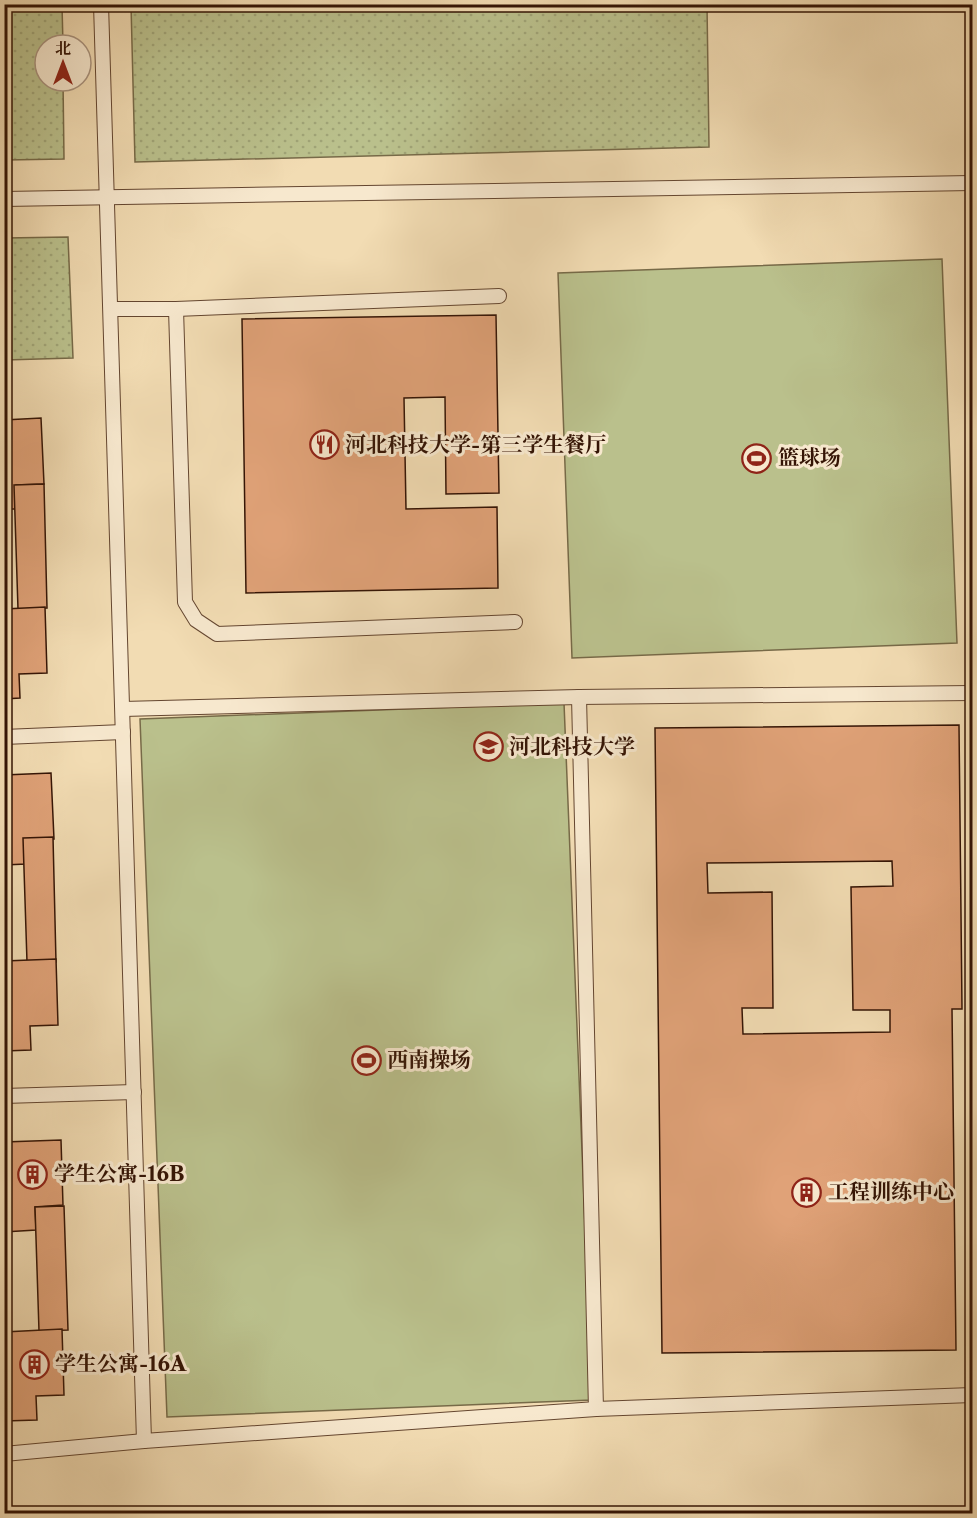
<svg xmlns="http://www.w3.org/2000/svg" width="977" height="1518" viewBox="0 0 977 1518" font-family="'Libre Caslon Text','Noto Serif SC',serif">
  <defs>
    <pattern id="grass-dots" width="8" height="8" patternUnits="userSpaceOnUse" patternTransform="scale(1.5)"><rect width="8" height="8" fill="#bac08c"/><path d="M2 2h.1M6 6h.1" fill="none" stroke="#a0a477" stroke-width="1.8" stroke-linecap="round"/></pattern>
  </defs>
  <rect width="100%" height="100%" fill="#f2dcb3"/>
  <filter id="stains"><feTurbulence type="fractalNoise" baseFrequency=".00333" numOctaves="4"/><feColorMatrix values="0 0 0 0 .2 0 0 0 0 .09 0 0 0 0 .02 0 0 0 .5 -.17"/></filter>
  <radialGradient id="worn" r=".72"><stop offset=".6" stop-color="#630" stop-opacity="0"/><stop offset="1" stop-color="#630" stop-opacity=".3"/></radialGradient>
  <!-- grass -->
  <g fill="url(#grass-dots)" stroke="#776a48" stroke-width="1.5">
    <path d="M4,5H62L63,45H45V81H63L64,159L5,160Z"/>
    <path d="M131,5H707L709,147L135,162Z"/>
    <path d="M68,237L73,358L5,360V238Z"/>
  </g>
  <!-- pitch -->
  <g fill="#bac08c" stroke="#776a48" stroke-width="1.5">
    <path d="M942,259L957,643L572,658L558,273Z"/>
    <path d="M564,703L592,1400L167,1417L140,719Z"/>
  </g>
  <!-- building -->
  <g fill="#e0a278" stroke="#341405" stroke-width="1.5" fill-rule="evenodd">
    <path d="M496,315L499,493L446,494L445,397L404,398L406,509L497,507L498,588L246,593L242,319Z"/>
    <path d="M41,418L44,484L16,485V509H4V420Z"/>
    <path d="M44,484L47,608L18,609L14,485Z"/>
    <path d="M45,607L47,673L19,674L20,698L4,699V609Z"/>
    <path d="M959,725L962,1009H952L956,1350L662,1353L655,728ZM892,861L893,886L851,887L853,1010H890V1032L743,1034L742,1008H773L772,892L708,893L707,863Z"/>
    <path d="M51,773L54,839L25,840L26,864L4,865V775Z"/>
    <path d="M53,837L56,962H27L23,838Z"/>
    <path d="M56,959L58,1025L30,1026L31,1050L4,1051V961Z"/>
    <path d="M61,1140L63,1205L35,1207L36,1230L4,1232V1142Z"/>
    <path d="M64,1206L68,1330L39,1331L35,1207Z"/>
    <path d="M62,1329L64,1395L36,1396L37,1420L4,1421V1332Z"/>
  </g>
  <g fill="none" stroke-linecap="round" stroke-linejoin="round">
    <defs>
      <g id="lane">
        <path d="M101,4L144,1441"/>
        <path d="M4,199L972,183"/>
        <path d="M112,309H176L185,602L196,620L217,634L515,622"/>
        <path d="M176,309L499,296"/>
        <path d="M579,697L596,1409"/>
        <path d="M123,709L579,697L972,693"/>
        <path d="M4,737L123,732"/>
        <path d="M4,1096L134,1092"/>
        <path d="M4,1454L144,1441L596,1409L972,1395"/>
      </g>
    </defs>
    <!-- lane casing -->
    <use href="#lane" stroke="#644630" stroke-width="16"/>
    <!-- lane -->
    <use href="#lane" stroke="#f7e8ce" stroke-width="14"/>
  </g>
  <!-- icons -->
  <defs>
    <symbol id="restaurant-ring" viewBox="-11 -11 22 22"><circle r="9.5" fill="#f7e8ce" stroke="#8f2418" stroke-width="1.5"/><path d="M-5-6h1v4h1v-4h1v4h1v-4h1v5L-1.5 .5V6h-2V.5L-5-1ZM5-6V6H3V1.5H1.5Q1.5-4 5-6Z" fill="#8f2418"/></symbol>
    <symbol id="stadium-ring" viewBox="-11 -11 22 22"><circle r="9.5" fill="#f7e8ce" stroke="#8f2418" stroke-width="1.5"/><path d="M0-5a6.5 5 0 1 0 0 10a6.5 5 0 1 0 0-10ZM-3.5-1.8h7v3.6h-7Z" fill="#8f2418"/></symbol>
    <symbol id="university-ring" viewBox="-11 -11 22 22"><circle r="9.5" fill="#f7e8ce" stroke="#8f2418" stroke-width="1.5"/><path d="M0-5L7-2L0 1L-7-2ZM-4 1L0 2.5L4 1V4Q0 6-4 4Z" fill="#8f2418"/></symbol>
    <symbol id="building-ring" viewBox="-11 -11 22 22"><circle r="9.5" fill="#f7e8ce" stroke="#8f2418" stroke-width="1.5"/><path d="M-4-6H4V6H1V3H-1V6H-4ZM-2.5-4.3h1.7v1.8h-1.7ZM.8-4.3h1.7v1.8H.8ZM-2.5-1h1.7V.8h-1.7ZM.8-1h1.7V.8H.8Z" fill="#8f2418"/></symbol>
  </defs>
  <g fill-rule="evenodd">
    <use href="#restaurant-ring" x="308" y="428" width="33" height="33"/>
    <use href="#stadium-ring" x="740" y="442" width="33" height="33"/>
    <use href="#university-ring" x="472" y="730" width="33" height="33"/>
    <use href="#stadium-ring" x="350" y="1044" width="33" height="33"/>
    <use href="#building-ring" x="16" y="1158" width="33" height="33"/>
    <use href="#building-ring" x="790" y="1176" width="33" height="33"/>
    <use href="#building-ring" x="18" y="1348" width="33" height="33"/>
  </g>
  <g text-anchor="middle" stroke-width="6" stroke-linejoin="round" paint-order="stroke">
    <!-- poi labels -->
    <g font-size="21" font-weight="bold" fill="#341405" stroke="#f7e8ce" text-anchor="start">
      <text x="345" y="452">河北科技大学-第三学生餐厅</text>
      <text x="778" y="465">篮球场</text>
      <text x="509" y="754">河北科技大学</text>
      <text x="387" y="1067">西南操场</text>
      <text x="54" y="1181">学生公寓-16B</text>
      <text x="828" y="1199">工程训练中心</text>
      <text x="55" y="1371">学生公寓-16A</text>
    </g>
  </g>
  <!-- margin -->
  <rect width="977" height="1518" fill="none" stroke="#f2dcb3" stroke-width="24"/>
  <rect x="6" y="6" width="965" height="1506" fill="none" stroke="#341405" stroke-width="3"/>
  <rect x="12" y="12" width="953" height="1494" fill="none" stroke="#341405" stroke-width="1.5"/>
  <!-- north arrow -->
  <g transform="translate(63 63)"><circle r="28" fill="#f7e8ce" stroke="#a9937e" stroke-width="1.5"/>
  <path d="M0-4.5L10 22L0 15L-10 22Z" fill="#8f2418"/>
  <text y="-9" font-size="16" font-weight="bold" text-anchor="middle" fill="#341405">北</text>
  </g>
  <rect width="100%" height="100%" filter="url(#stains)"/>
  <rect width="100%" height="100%" fill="url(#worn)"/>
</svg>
